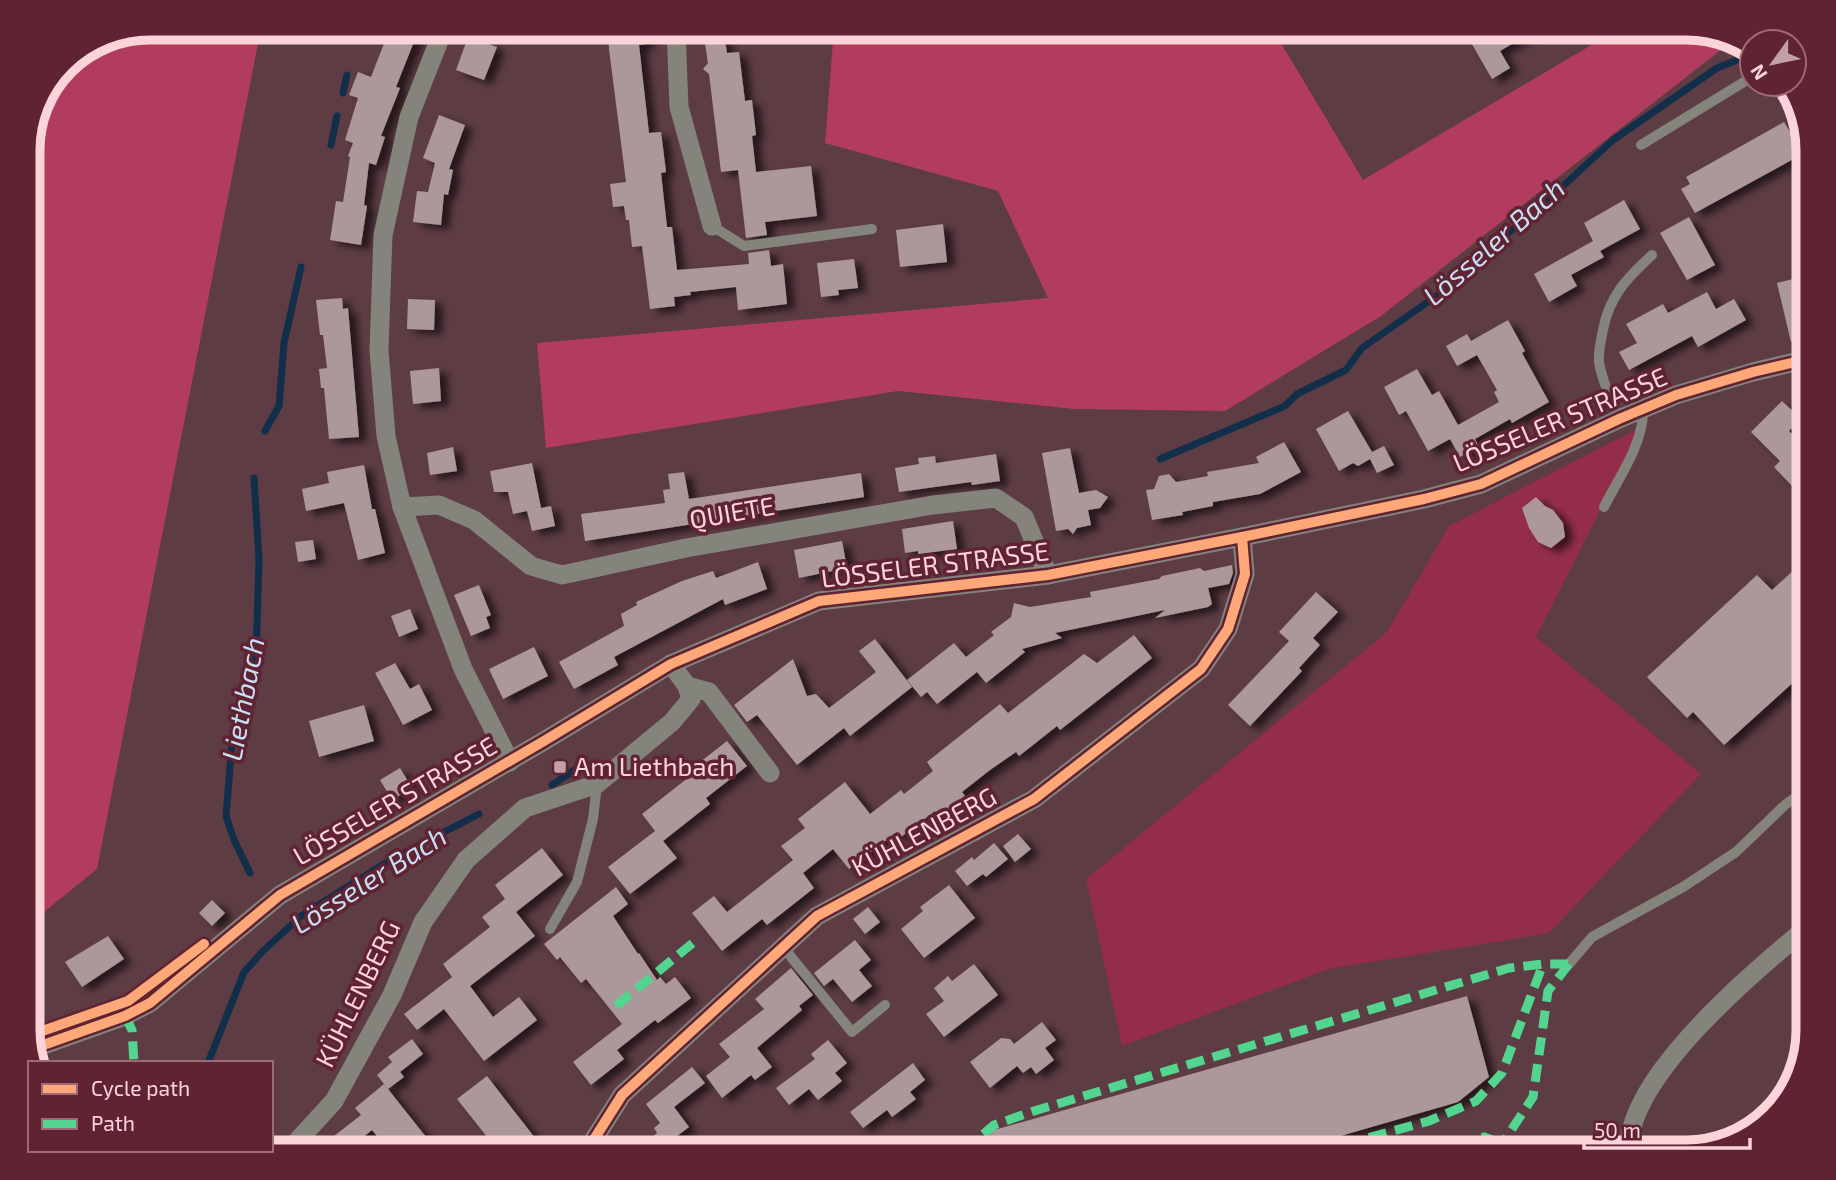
<svg xmlns="http://www.w3.org/2000/svg" width="1836" height="1180" viewBox="0 0 1836 1180" font-family="'Exo 2',sans-serif">
  <defs>
    <filter id="shadow"><feDropShadow dx="8" dy="4.5" stdDeviation="3.5" flood-color="#0009"/></filter>
  </defs>
  <rect width="100%" height="100%" fill="#5d3c44"/>
  <!-- green -->
  <path fill="#932d4a" d="M1643,426L1536,637L1701,774L1549,933L1329,969L1122,1046L1086,879L1387,632L1449,526Z"/>
  <!-- forest -->
  <g fill="#b13c5d">
    <path d="M150,28H261L97,869L28,925V143L64,64L104,37Z"/>
    <path d="M834,28H1272L1363,180L1620,28H1686L1731,42L1381,316L1225,411L1074,409L898,391L546,448L537,343L1048,298L998,191L825,143Z"/>
  </g>
  <g fill="none" stroke-linecap="round" stroke-linejoin="round">
    <!-- stream -->
    <g stroke="#112e4a" stroke-width="7">
      <path d="M343,93L347,75"/>
      <path d="M331,145L337,116"/>
      <path d="M265,431L279,406L284,343L301,267"/>
      <path d="M1160,459L1285,406L1297,394L1346,370L1362,348L1462,278L1480,256L1537,210L1613,140L1717,68L1752,54"/>
      <path d="M552,785L579,767"/>
      <path d="M250,873L234,840L226,816L232,742L256,657L259,559L254,478"/>
      <path d="M208,1063L244,972L263,951L301,916L392,859L479,814"/>
    </g>
  </g>
  <!-- building -->
  <g fill="#ac979b" filter="url(#shadow)">
    <path d="M390,28H401L417,34L396,87L400,88L381,136L385,137L376,165L369,163L364,205L367,206L361,245L330,240L336,201L343,202L350,157L348,156L353,143L345,140L358,98L349,95L358,72L371,77Z"/>
    <path d="M608,28H645L646,44L639,45L649,133L661,132L666,172L661,173L667,227H672L677,270L749,264L748,253L769,250L771,266L783,264L787,304L738,310L736,287L690,292L691,295L674,297L675,306L650,309L642,246L632,247L629,220H626L624,206L613,207L610,184L626,182L609,49Z"/>
    <path d="M1488,28H1539L1500,51L1510,68L1492,79L1469,39Z"/>
    <path d="M468,37L497,47L484,80L456,70Z"/>
    <path d="M704,38L725,40L727,53L739,52L745,101L752,100L756,135L752,136L756,172L811,166L817,216L765,222L767,235L746,238L738,170L721,172L709,74L703,69L708,63Z"/>
    <path d="M439,115L465,125L449,169L453,170L448,195L444,194L441,225L413,222L417,191L428,192L435,163L423,158Z"/>
    <path d="M1784,122L1792,135L1802,129L1808,151L1695,213L1681,189L1690,184L1686,177Z"/>
    <path d="M1624,200L1640,229L1600,251L1604,257L1571,275L1577,286L1549,302L1534,274L1593,241L1584,223Z"/>
    <path d="M1689,217L1715,265L1687,280L1660,233Z"/>
    <path d="M943,224L947,262L900,267L896,230Z"/>
    <path d="M854,259L858,288L838,290L839,295L821,297L817,263Z"/>
    <path d="M1801,277L1808,306V337L1791,342L1777,283Z"/>
    <path d="M1707,292L1716,309L1734,299L1746,320L1698,347L1692,336L1629,370L1619,352L1637,343L1626,324L1663,304L1668,313Z"/>
    <path d="M342,298L343,309L348,308L359,437L329,439L324,388H321L319,369L327,368L323,335H320L316,300Z"/>
    <path d="M408,299L435,300L434,330L407,329Z"/>
    <path d="M1508,320L1525,351L1522,353L1549,402L1512,423L1510,419L1475,439L1479,447L1460,457L1450,439L1428,451L1406,411L1399,415L1384,387L1417,369L1432,395L1439,391L1458,425L1499,402L1494,392L1497,390L1477,355L1457,366L1446,346L1467,334L1471,341Z"/>
    <path d="M439,368L441,401L413,404L410,371Z"/>
    <path d="M1782,401L1801,419L1789,431L1808,450V469L1792,486L1774,467L1780,461L1751,432Z"/>
    <path d="M1348,411L1372,452L1384,446L1394,465L1377,473L1370,459L1358,466L1353,463L1339,471L1316,429Z"/>
    <path d="M1284,442L1301,472L1260,494L1213,502V506L1182,512L1183,515L1152,520L1146,490L1154,489L1159,476L1169,474L1176,482L1208,476L1207,472L1259,463L1256,457Z"/>
    <path d="M453,447L457,471L430,475L427,453Z"/>
    <path d="M1070,448L1079,493L1096,490L1108,497L1100,508L1088,510L1091,525L1077,528L1073,534L1068,529L1056,531L1042,453Z"/>
    <path d="M996,454L1000,481L972,485L971,482L899,492L895,468L919,464L918,458L935,456L936,463Z"/>
    <path d="M532,463L541,508L551,506L555,526L532,531L527,511L513,514L508,492H494L490,471Z"/>
    <path d="M364,465L372,509H375L385,553L358,560L344,503L306,511L302,489L329,483L327,472Z"/>
    <path d="M684,472L689,499L861,473L864,497L585,541L581,514L665,503L663,490L670,489L668,474Z"/>
    <path d="M1536,497L1545,506L1553,510L1563,523L1565,537L1551,548L1538,542L1529,528L1522,508Z"/>
    <path d="M953,521L957,549L918,554V551L905,553L902,529Z"/>
    <path d="M313,540L316,559L298,562L295,542Z"/>
    <path d="M842,541L847,568L799,578L794,550Z"/>
    <path d="M1808,557V669L1724,745L1693,712L1687,718L1647,677L1757,575L1772,590Z"/>
    <path d="M758,562L767,589L725,605L723,599L614,657L618,665L574,689L559,662L624,626L621,614L637,605L636,602L682,581L713,571L716,578Z"/>
    <path d="M1232,565L1233,573L1229,584L1208,588L1212,604L1208,607L1155,618L1165,610L1055,633L1062,638L1022,649L1025,652L986,683L977,672L937,704L927,692L921,697L907,680L954,643L966,657L994,635L991,632L1011,617L1014,603L1030,607L1091,597L1090,592L1159,579L1162,576L1200,568L1204,571Z"/>
    <path d="M479,585L491,615L486,617L490,628L471,636L454,595Z"/>
    <path d="M1316,592L1338,612L1313,638L1320,645L1299,668L1302,671L1250,726L1228,705L1289,641L1279,632Z"/>
    <path d="M410,609L418,629L399,637L391,616Z"/>
    <path d="M1134,635L1152,658L1060,730L1057,726L1019,756L1016,752L990,770L962,792L966,797L940,817L935,811L901,837L897,832L849,869L833,849L803,873L814,888L767,925L762,919L722,951L692,913L714,896L727,912L793,860L781,846L805,828L798,819L845,782L870,814L901,790L904,794L933,771L927,762L1000,704L1008,713L1084,654L1097,663Z"/>
    <path d="M875,639L912,687L850,736L844,728L797,765L757,715L747,722L734,705L793,659L807,696L816,694L829,708L876,672L859,651Z"/>
    <path d="M534,647L548,676L503,699L489,669Z"/>
    <path d="M395,663L410,689L419,684L432,710L403,725L375,673Z"/>
    <path d="M364,705L374,741L319,757L309,721Z"/>
    <path d="M727,741L747,766L706,798L710,804L663,841L677,858L630,894L608,867L655,831L642,814L689,777L686,773Z"/>
    <path d="M400,768L412,788L392,800L380,780Z"/>
    <path d="M1018,834L1031,849L1015,862L1003,846Z"/>
    <path d="M994,843L1008,859L986,877L983,874L967,886L955,871L972,857L974,860Z"/>
    <path d="M542,848L563,875L516,912L535,936L470,986L493,1017L519,997L537,1020L484,1061L444,1009L417,1030L404,1014L452,977L443,964L490,927L482,917L505,899L495,885Z"/>
    <path d="M949,885L975,918L924,958L901,929L923,911L920,907Z"/>
    <path d="M616,887L628,904L613,916L638,954L639,953L657,980L660,977L666,984L675,977L691,998L658,1023L655,1020L617,1050L624,1059L591,1085L573,1062L622,1024L586,979L581,983L560,957L557,960L544,944Z"/>
    <path d="M212,900L225,913L212,926L199,913Z"/>
    <path d="M868,907L880,922L865,934L853,919Z"/>
    <path d="M108,936L124,959L82,987L65,962Z"/>
    <path d="M855,940L871,960L859,970L872,986L852,1002L833,979L824,986L814,973Z"/>
    <path d="M974,964L998,995L944,1037L926,1014L944,1001L934,988L948,976L952,981Z"/>
    <path d="M791,968L813,995L799,1006L802,1010L757,1048L772,1067L755,1080L751,1075L722,1098L706,1076L730,1057L719,1044L764,1009L755,999Z"/>
    <path d="M1467,996L1489,1077L1458,1102L1285,1152H976L994,1130Z"/>
    <path d="M1042,1022L1056,1040L1045,1048L1054,1060L1036,1074L1031,1067L1023,1073L1017,1066L990,1088L970,1062L1001,1038L1010,1039L1014,1044Z"/>
    <path d="M412,1039L423,1054L400,1072L397,1068L404,1077L388,1089L377,1075L392,1062L388,1057Z"/>
    <path d="M828,1040L847,1063L835,1073L842,1081L818,1100L809,1089L789,1105L776,1088L815,1059L811,1054Z"/>
    <path d="M913,1063L925,1080L910,1092L916,1099L892,1117L887,1110L863,1128L850,1112Z"/>
    <path d="M692,1067L705,1083L674,1107L689,1127L677,1136L690,1152H634L657,1133L654,1128L660,1123L646,1104Z"/>
    <path d="M487,1076L507,1102L546,1152H499L457,1099Z"/>
    <path d="M384,1084L407,1113L438,1152H390L372,1130L346,1151L334,1136L361,1115L355,1108Z"/>
  </g>
  <g fill="none" stroke-linecap="round" stroke-linejoin="round">
    <!-- service -->
    <g stroke="#84837c" stroke-width="10">
      <path d="M1641,145L1752,77"/>
      <path d="M712,226L744,246L872,229"/>
      <path d="M1619,419C1612,401 1602,382 1599,362C1598,352 1601,340 1603,330C1609,296 1628,277 1652,255"/>
      <path d="M1604,507C1619,477 1644,443 1643,409"/>
      <path d="M550,929L577,882L593,819L597,784"/>
      <path d="M783,947L852,1032L885,1005"/>
      <path d="M1569,964L1592,937L1683,887L1736,852L1786,804L1808,789"/>
      <path d="M1725,1141L1757,1126"/>
    </g>
    <!-- minor -->
    <g stroke="#84837c" stroke-width="19">
      <path d="M444,28L409,117L383,235L379,350L386,436L402,507L463,669L510,762"/>
      <path d="M676,28L679,107L712,226"/>
      <path d="M402,507L439,505L474,520L531,566L562,575L686,548L933,505L996,498L1024,517L1048,575"/>
      <path d="M687,686L709,692L770,773"/>
      <path d="M32,1049L125,1016L150,1003L280,895L544,741L671,664L819,601L1048,575L1242,537L1424,499L1481,484L1619,419L1676,395L1753,372L1808,359"/>
      <path d="M1629,1147C1630,1075 1755,970 1808,927"/>
      <path d="M290,1149L334,1101L392,995L423,922L466,860L525,808L597,784L672,722L691,699L687,686L671,664"/>
      <path d="M586,1152L622,1095L817,916L1034,799L1201,669L1228,629L1245,574L1242,537"/>
    </g>
    <!-- quiet -->
    <g stroke="#53d58f" stroke-width="9" stroke-dasharray="18 9" stroke-linecap="butt">
      <path d="M616,1006L694,942"/>
      <path d="M125,1016L132,1030L134,1063"/>
      <path d="M287,1152L290,1149"/>
      <path d="M963,1152L994,1125L1034,1111L1509,968L1543,964H1569"/>
      <path d="M1317,1152L1429,1121L1476,1101L1502,1073L1543,964"/>
      <path d="M1430,1152L1484,1137L1503,1144"/>
      <path d="M1497,1152L1533,1097L1548,991L1569,964"/>
      <path d="M1623,1152L1629,1147"/>
    </g>
    <defs>
      <g id="cycleway">
        <path d="M28,1036L128,1001L204,944"/>
        <path d="M32,1049L125,1016L150,1003L280,895L544,741L671,664L819,601L1048,575L1242,537L1424,499L1481,484L1619,419L1676,395L1753,372L1808,359"/>
        <path d="M586,1152L622,1095L817,916L1034,799L1201,669L1228,629L1245,574L1242,537"/>
      </g>
    </defs>
    <!-- cycleway casing -->
    <use href="#cycleway" stroke="#5f2332" stroke-width="15"/>
    <!-- cycleway -->
    <use href="#cycleway" stroke="#fea87a" stroke-width="10"/>
  </g>
  <!-- markers -->
  <rect fill="#c49fa6" stroke="#5f2332" stroke-width="2.5" x="553" y="760" width="14" height="14" rx="3.5"/>
  <g text-anchor="middle" stroke-width="7" stroke-linejoin="round" paint-order="stroke">
    <!-- street labels -->
    <g font-size="26" fill="#fbd4da" stroke="#5f2332">
      <text transform="translate(1560 420) rotate(-23)" y="9">LÖSSELER STRASSE</text>
      <text transform="translate(732 513) rotate(-10)" y="9">QUIETE</text>
      <text transform="translate(935 565) rotate(-7)" y="9">LÖSSELER STRASSE</text>
      <text transform="translate(395 801) rotate(-30)" y="9">LÖSSELER STRASSE</text>
      <text transform="translate(924 832) rotate(-28)" y="9">KÜHLENBERG</text>
      <text transform="translate(358 994) rotate(-64)" y="9">KÜHLENBERG</text>
    </g>
    <!-- poi labels -->
    <g font-size="26" fill="#fbd4da" stroke="#5f2332" text-anchor="start">
      <text x="574" y="776">Am Liethbach</text>
    </g>
    <!-- water labels -->
    <g font-size="28" font-style="italic" fill="#c7def4" stroke="#5f2332">
      <text transform="translate(1494 242) rotate(-41)" y="10">Lösseler Bach</text>
      <text transform="translate(243 699) rotate(-79)" y="10">Liethbach</text>
      <text transform="translate(369 880) rotate(-32)" y="10">Lösseler Bach</text>
    </g>
  </g>
  <!-- crop -->
  <path d="M0 0H1836V1180H0ZM150 40H1686A110 110 0 0 1 1796 150V1030A110 110 0 0 1 1686 1140H150A110 110 0 0 1 40 1030V150A110 110 0 0 1 150 40Z" fill="#5f2332" fill-rule="evenodd"/>
  <path fill="none" stroke="#fbd4da" stroke-width="9" d="M150 40H1686A110 110 0 0 1 1796 150V1030A110 110 0 0 1 1686 1140H150A110 110 0 0 1 40 1030V150A110 110 0 0 1 150 40Z"/>
  <!-- legend -->
  <rect x="28" y="1061" width="245" height="91" fill="#5f2332" stroke="#9d6a75" stroke-width="2"/>
  <rect x="42" y="1084" width="35" height="10" fill="#fea87a" stroke="#9d6a75" stroke-width="2"/>
  <text x="91" y="1096" font-size="21" fill="#fbd4da">Cycle path</text>
  <rect x="42" y="1119" width="35" height="10" fill="#53d58f" stroke="#9d6a75" stroke-width="2"/>
  <text x="91" y="1131" font-size="21" fill="#fbd4da">Path</text>
  <!-- north arrow -->
  <g transform="translate(1773 63) rotate(237)"><circle r="33" fill="#5f2332" stroke="#9d6a75" stroke-width="2"/>
  <path d="M0-5L12 26L0 18L-12 26Z" fill="#c49fa6"/>
  <text y="-10" font-size="19" font-weight="bold" text-anchor="middle" fill="#fbd4da">N</text>
  </g>
  <!-- scale -->
  <path d="M1584 1138v10h166v-10" fill="none" stroke="#fbd4da" stroke-width="3.5"/>
  <text x="1594" y="1138" font-size="21" fill="#fbd4da" stroke="#5f2332" stroke-width="5" paint-order="stroke">50 m</text>
</svg>
